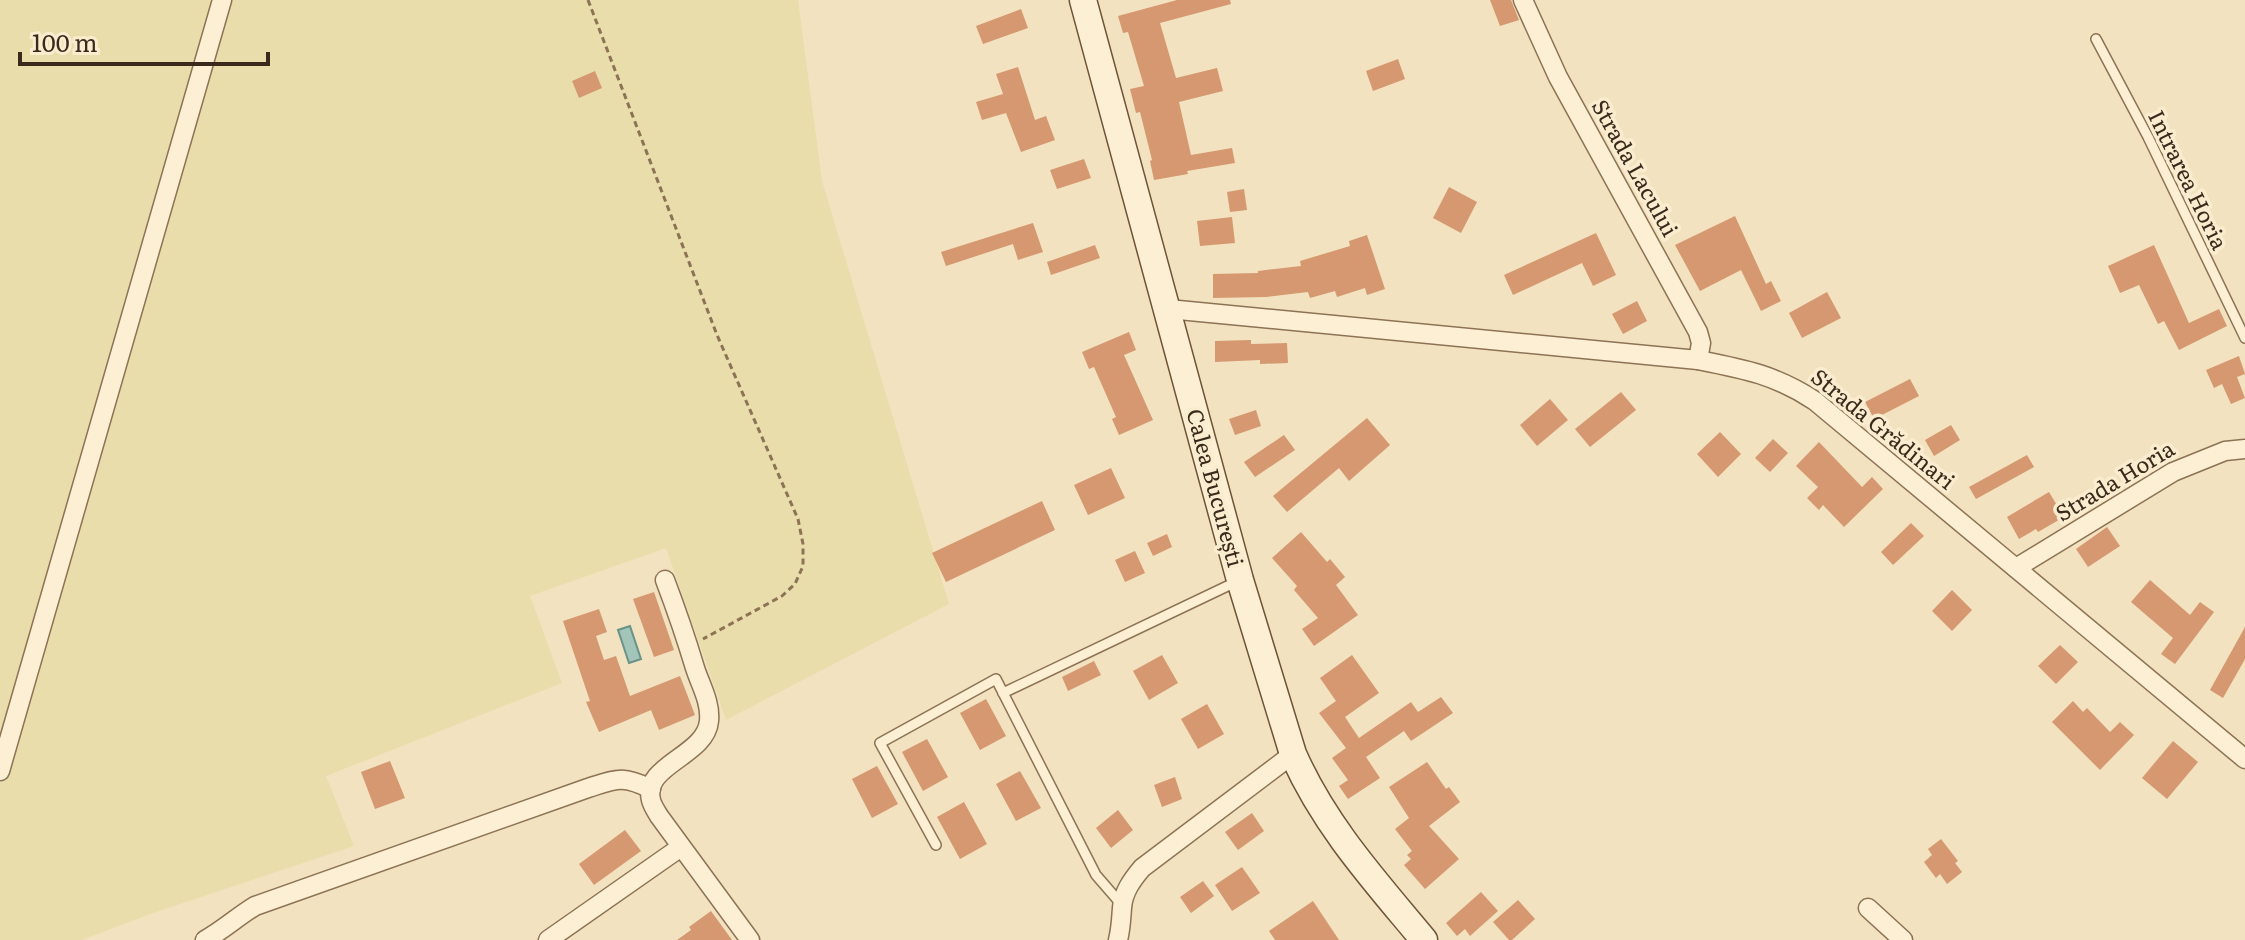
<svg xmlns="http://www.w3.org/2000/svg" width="2245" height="940" viewBox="0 0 2245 940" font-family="Literata,serif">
  <rect width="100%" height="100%" fill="#f2e2bf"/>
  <!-- farmland -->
  <path fill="#e9deab" d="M0,0H798L822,181L949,604L726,720L666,548L530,596L562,683L326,776L354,846L150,914L82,940H0Z"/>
  <!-- water -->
  <path fill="#a2c4b9" stroke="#689388" stroke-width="2" d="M630,626L641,659L629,663L618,630Z"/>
  <!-- building -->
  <g fill="#d59870">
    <path d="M1177,0H1230L1231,4L1160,23L1176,78L1217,68L1223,91L1179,102L1191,155L1232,148L1235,163L1187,171L1188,174L1154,180L1150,161L1152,160L1140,112L1136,113L1130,89L1144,86L1128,32L1123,33L1118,16Z"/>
    <path d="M1490,0H1511L1519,20L1500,26Z"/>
    <path d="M1021,9L1028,28L983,44L976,26Z"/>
    <path d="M1398,59L1405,79L1373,91L1366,71Z"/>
    <path d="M1018,67L1035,120L1046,116L1055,140L1021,152L1006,113L982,120L976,102L1003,94L996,74Z"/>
    <path d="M595,71L602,88L579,98L572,81Z"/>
    <path d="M1084,159L1091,178L1057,189L1050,170Z"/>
    <path d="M1449,187L1477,202L1461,233L1433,218Z"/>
    <path d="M1244,189L1247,210L1230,212L1227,192Z"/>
    <path d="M1735,216L1766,284L1771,281L1781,301L1761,311L1741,270L1700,291L1675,245Z"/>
    <path d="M1232,217L1235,243L1200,246L1197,221Z"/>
    <path d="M1033,223L1043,252L1018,260L1013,244L946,266L941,252Z"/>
    <path d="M1596,233L1616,275L1593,286L1582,263L1513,295L1504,275Z"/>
    <path d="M1367,235L1385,289L1367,295L1365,288L1337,297L1335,291L1310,298L1308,292L1266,297L1213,298V274L1258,273V271L1301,266L1300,261L1350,246L1349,241Z"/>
    <path d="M1095,245L1100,258L1051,275L1047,262Z"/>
    <path d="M2154,245L2189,323L2219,309L2227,326L2179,350L2164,321L2158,324L2139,285L2120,293L2108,266Z"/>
    <path d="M1827,292L1841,318L1802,338L1789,313Z"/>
    <path d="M1637,301L1647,321L1623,334L1612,314Z"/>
    <path d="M1129,332L1136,350L1124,355L1153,420L1119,435L1112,419L1116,417L1094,367L1089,369L1082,352Z"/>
    <path d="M1251,340V344L1287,343L1288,363L1260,364V360L1215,362V341Z"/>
    <path d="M2239,356L2245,374L2237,377L2245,398L2231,404L2222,384L2214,388L2206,370Z"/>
    <path d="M1910,379L1919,396L1874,419L1865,402Z"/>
    <path d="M1621,392L1636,410L1590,447L1575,429Z"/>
    <path d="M1550,399L1568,420L1537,446L1520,425Z"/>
    <path d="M1256,410L1261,426L1235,435L1229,419Z"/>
    <path d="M1367,418L1390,445L1349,481L1339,468L1287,512L1273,496Z"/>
    <path d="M1951,425L1960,440L1934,456L1925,440Z"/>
    <path d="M1720,432L1741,454L1718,477L1697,454Z"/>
    <path d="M1284,435L1295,450L1255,477L1244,462Z"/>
    <path d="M1773,439L1788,453L1770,472L1755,458Z"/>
    <path d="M1819,442L1862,487L1872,477L1883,489L1844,527L1823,505L1819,510L1807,498L1818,487L1796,466Z"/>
    <path d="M2027,455L2034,467L1976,499L1969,487Z"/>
    <path d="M1111,468L1125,498L1088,515L1074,485Z"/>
    <path d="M2049,492L2064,517L2038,532L2036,529L2019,539L2007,517Z"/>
    <path d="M1042,501L1055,530L946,582L932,553Z"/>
    <path d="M1911,523L1924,536L1893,565L1881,552Z"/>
    <path d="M2107,527L2120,546L2088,567L2076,549Z"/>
    <path d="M1301,532L1327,562L1330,559L1345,577L1336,585L1358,615L1314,646L1302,629L1318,618L1294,590L1297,586L1272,558Z"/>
    <path d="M1167,534L1172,547L1153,556L1147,543Z"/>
    <path d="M1135,551L1145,573L1125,582L1115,560Z"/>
    <path d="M2150,580L2190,615L2200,602L2214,612L2175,664L2161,654L2173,638L2131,602Z"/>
    <path d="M1952,590L1972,610L1952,631L1932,611Z"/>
    <path d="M654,592L674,650L654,657L633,599Z"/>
    <path d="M599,609L607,632L596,636L604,660L616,656L630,696L680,676L695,715L659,730L651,710L599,732L586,702L590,701L563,621Z"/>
    <path d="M2245,627V659L2223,698L2210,690Z"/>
    <path d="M2060,645L2078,662L2056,684L2038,666Z"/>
    <path d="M1162,655L1178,683L1149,700L1133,671Z"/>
    <path d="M1352,655L1379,693L1345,717L1359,738L1411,702L1418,712L1441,697L1453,713L1411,741L1404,731L1366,757L1380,778L1348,799L1339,786L1348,780L1332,758L1346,748L1319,713L1336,701L1320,678Z"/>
    <path d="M1094,661L1101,675L1068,691L1062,677Z"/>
    <path d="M986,699L1006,736L980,750L960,713Z"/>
    <path d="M2073,701L2083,712L2087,708L2110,732L2120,722L2134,735L2100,770L2052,722Z"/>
    <path d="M1207,704L1224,734L1198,749L1181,719Z"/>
    <path d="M927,739L948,777L923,791L902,752Z"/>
    <path d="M2173,741L2198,762L2167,799L2142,778Z"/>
    <path d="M390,761L405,798L375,809L361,772Z"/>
    <path d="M1427,762L1446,789L1449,787L1460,802L1429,826L1459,859L1425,889L1404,865L1411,859L1407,855L1412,851L1395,829L1409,818L1389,787Z"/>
    <path d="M877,766L898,804L872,818L852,779Z"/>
    <path d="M1020,771L1041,808L1016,821L996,784Z"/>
    <path d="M1175,777L1182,799L1162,807L1154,785Z"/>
    <path d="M964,802L987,844L960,859L937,817Z"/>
    <path d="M1118,810L1133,830L1111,848L1096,828Z"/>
    <path d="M1252,813L1264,831L1238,850L1225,832Z"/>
    <path d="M625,830L641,851L594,885L579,864Z"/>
    <path d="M1941,839L1958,861L1955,863L1962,872L1947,884L1940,874L1936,878L1924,862L1932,855L1928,849Z"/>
    <path d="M1242,867L1260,893L1232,911L1215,885Z"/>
    <path d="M1203,881L1214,896L1191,913L1180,897Z"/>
    <path d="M1481,892L1498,911L1470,936L1465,929L1457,936L1446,923Z"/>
    <path d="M1518,900L1535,919L1512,940H1509L1493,922Z"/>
    <path d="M1313,901L1339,940H1275L1269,931Z"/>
    <path d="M711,911L732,940H677L691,930L689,927Z"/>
  </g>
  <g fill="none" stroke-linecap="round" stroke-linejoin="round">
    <defs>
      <g id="service">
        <path d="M2096,39L2148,137L2245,338"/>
        <path d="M1003,693L1238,581"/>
        <path d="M936,845L880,743L996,679L1096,875L1122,905"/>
      </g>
      <g id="minor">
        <path d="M1523,0L1558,77L1698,332L1701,343L1698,360"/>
        <path d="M1168,309L1698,360C1744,369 1776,375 1815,401L2245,759"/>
        <path d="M2016,568L2173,472L2225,451L2245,449"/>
        <path d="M665,580C676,609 686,638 695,668C700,684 711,702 709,721C706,756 642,765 651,800C652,805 656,811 659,816L750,940"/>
        <path d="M0,771L222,0"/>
        <path d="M1868,908L1903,940"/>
        <path d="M205,940C223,930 237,917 255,906L588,788C617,779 622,775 651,789"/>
        <path d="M548,940L681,847"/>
        <path d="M1118,940C1121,928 1121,920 1122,908C1123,892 1132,880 1142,868L1293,754"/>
      </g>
      <path id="secondary" d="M1083,0L1240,580L1293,754C1324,825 1375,881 1424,940"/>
    </defs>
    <!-- service casing -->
    <use href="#service" stroke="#8d7255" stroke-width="12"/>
    <!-- minor casing -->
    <use href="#minor" stroke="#8d7255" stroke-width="21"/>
    <!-- secondary casing -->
    <use href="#secondary" stroke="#6f5338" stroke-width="29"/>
    <!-- path -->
    <path stroke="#8d7255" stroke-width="3" stroke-dasharray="6 4" stroke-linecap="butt" d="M588,0L717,335L798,519L803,544V566L795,584L782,596L703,639"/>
    <!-- service -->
    <use href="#service" stroke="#fcefd3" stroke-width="9"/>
    <!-- minor -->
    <use href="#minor" stroke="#fcefd3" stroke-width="18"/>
    <!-- secondary -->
    <use href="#secondary" stroke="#fcefd3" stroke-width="26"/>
  </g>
  <g text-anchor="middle" stroke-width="7" stroke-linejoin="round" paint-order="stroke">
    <!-- street labels -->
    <g font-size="22" fill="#3b2a1b" stroke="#f9eccf">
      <text transform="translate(1635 168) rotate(61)" y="8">Strada Lacului</text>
      <text transform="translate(2188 180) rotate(64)" y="8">Intrarea Horia</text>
      <text transform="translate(1883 429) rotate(39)" y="8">Strada Grădinari</text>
      <text transform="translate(2115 481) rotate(-31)" y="8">Strada Horia</text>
      <text transform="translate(1215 488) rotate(75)" y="8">Calea București</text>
    </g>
  </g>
  <!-- scale -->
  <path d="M20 52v12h248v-12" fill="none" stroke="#3b2a1b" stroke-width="4"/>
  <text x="32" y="52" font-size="24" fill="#3b2a1b" stroke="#f9eccf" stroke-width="6" paint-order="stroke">100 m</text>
</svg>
